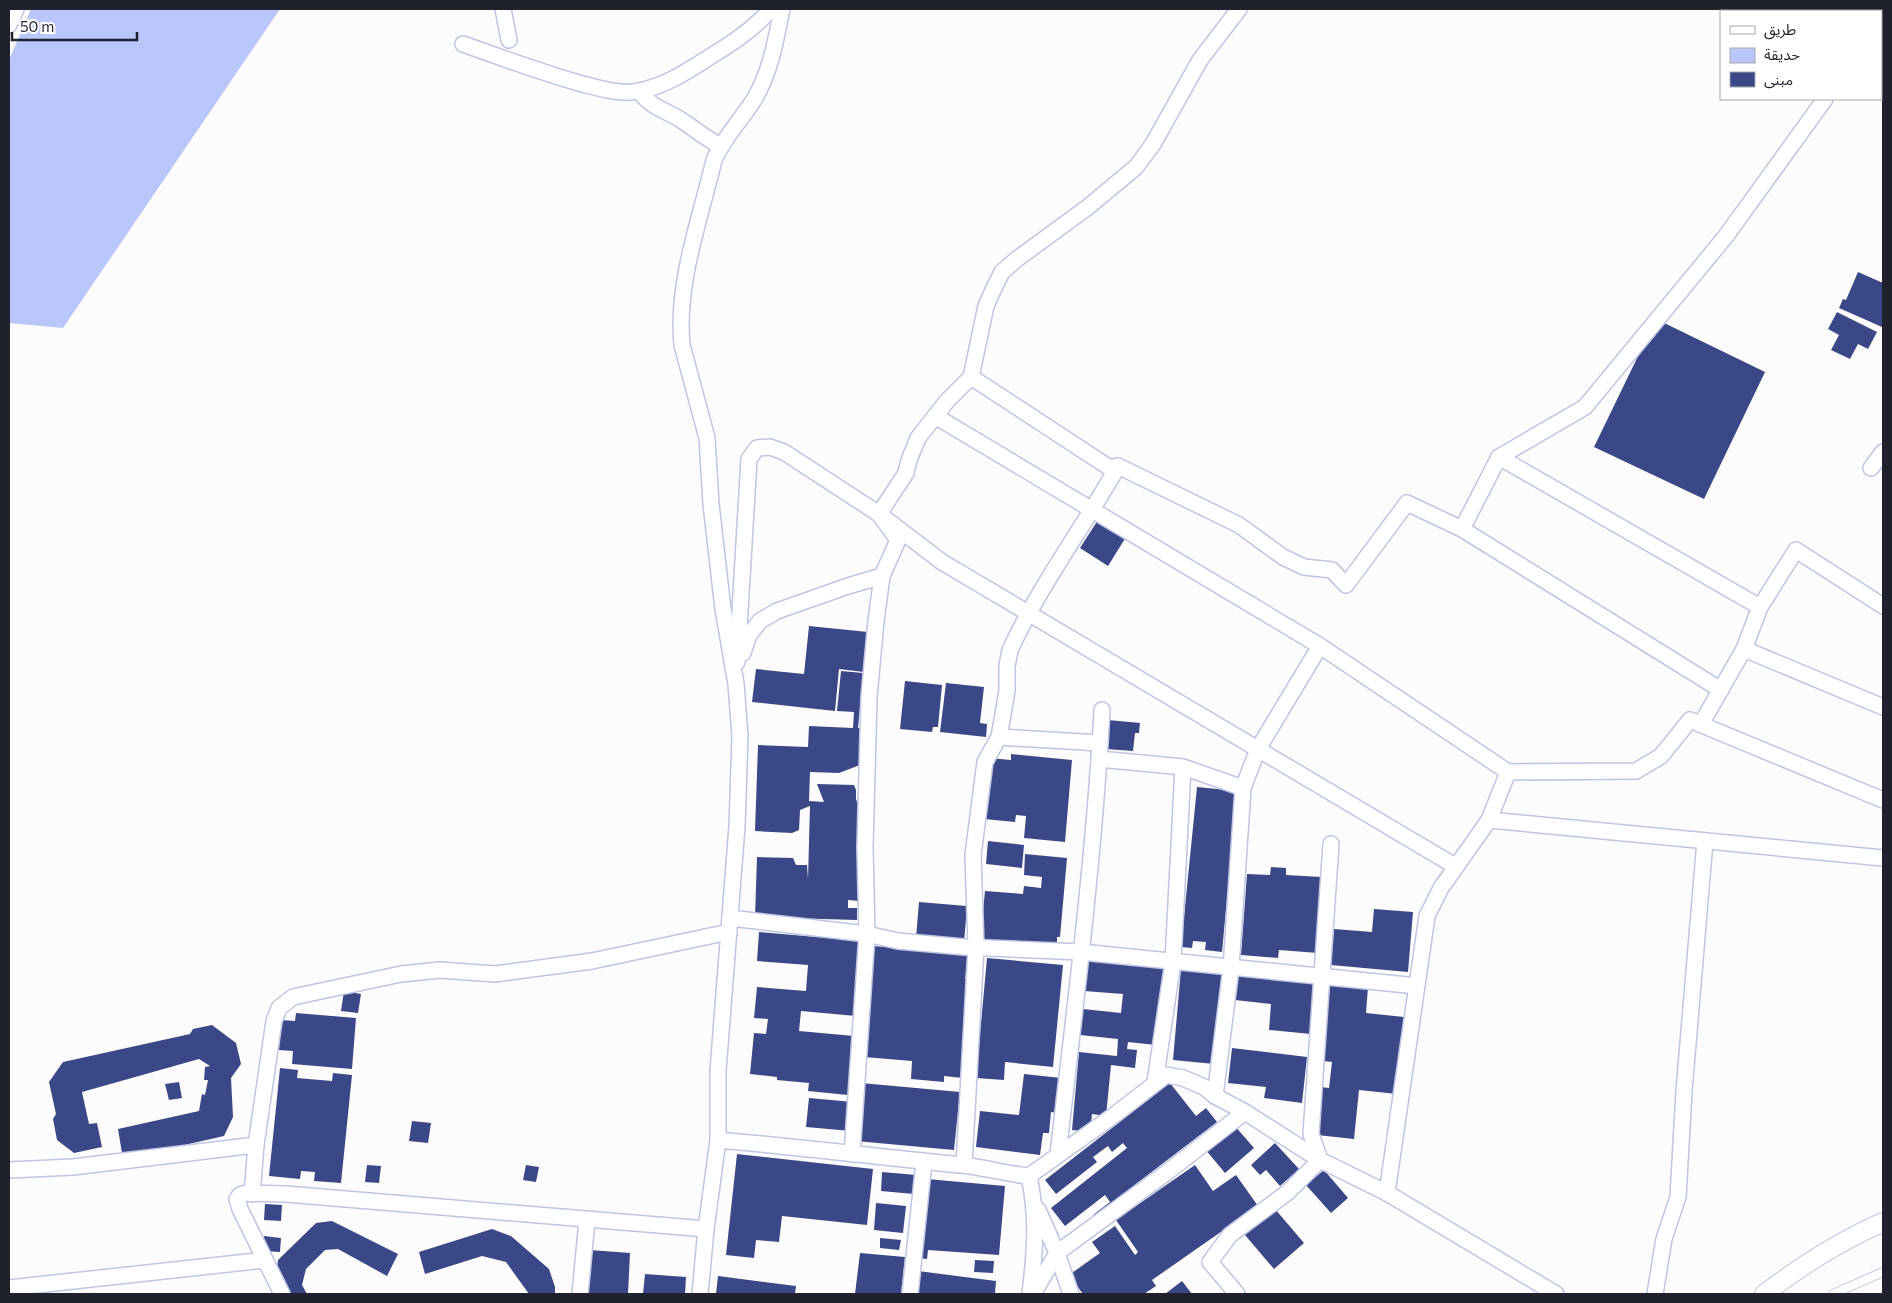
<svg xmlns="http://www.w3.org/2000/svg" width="1892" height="1303" viewBox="0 0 1892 1303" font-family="Commissioner,'Noto Sans Arabic',sans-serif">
  <rect width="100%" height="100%" fill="#fcfcfc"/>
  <!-- green -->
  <path fill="#b8c6fa" d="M31,9H280L63,328L9,323V60Z"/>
  <!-- building -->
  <g fill="#3b4888">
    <path d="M1858,272L1883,283V323L1882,327L1839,308L1843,299L1846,300Z"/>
    <path d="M1837,312L1877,332L1868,349L1858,344L1850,359L1831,350L1839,335L1828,329Z"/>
    <path d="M1656,319L1765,372L1704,499L1594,447Z"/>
    <path d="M1098,520L1126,537L1108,566L1080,548Z"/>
    <path d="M809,626L868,632L864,672L839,669L835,711L752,702L756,669L804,674Z"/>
    <path d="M841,671L863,673L858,728H861L860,765L839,773L810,772L809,801L824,802L817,784L854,785L856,790V799L862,816L860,901L848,900V908H857V920L755,917L757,857L793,858L796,865H807L808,879L810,806L800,810L799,830L792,833L755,831L758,745L808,747L809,726L853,728L854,712L837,711Z"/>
    <path d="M905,681L942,685L938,727H933L932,732L900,729Z"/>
    <path d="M946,683L984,687L980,723L987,724L986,737L940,732Z"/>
    <path d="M1108,720L1140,723L1139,733H1135L1133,751L1106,749Z"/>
    <path d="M1011,754L1072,760L1065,842L1024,838L1026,816L1016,815L1015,822L984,819L989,758L1011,760Z"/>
    <path d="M1197,787L1237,791L1222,952L1205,950L1206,942L1193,941L1192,948L1181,947Z"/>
    <path d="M988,841L1024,845L1022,868L986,864Z"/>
    <path d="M1025,854L1067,858L1060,937H1057V948L980,941L985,891L1023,894L1024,886L1041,888L1042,877L1024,875Z"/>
    <path d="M1271,867L1286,868V875L1322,877L1318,953L1279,950L1278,958L1241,955L1247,874L1270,875Z"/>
    <path d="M919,902L967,906L964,943L916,938Z"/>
    <path d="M1374,909L1413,912L1408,972L1331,965L1334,929L1372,932Z"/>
    <path d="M759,932L862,941L856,1016L801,1011L799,1031L854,1036L848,1095L808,1091L809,1083L777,1080V1077L750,1074L754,1033L766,1034L768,1019L754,1018L757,987L806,991L808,965L757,961Z"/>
    <path d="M873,946L968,954L965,979L972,980L963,1078L944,1076V1082L911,1079L912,1061L864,1057Z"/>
    <path d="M987,958L1063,965L1053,1067L1005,1062L1004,1080L976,1078Z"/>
    <path d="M1087,960L1164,967L1156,1045L1128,1042L1127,1049L1137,1050L1135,1068L1111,1065L1106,1116L1092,1114L1090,1132L1072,1130L1079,1052L1117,1056L1118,1039L1080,1035L1083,1009L1121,1013L1123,994L1084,991Z"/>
    <path d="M1181,969L1223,973L1214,1064L1173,1060Z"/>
    <path d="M1238,972L1316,979L1311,1034L1269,1030L1271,1004L1235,1000Z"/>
    <path d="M1330,983L1368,987L1366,1013L1404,1017L1397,1094L1359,1090L1354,1139L1317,1135L1321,1087L1329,1088L1332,1062L1323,1061Z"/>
    <path d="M344,991L361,994L358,1013L341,1011Z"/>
    <path d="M296,1013L356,1018L352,1069L292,1064L293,1051L279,1050L281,1020L295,1021Z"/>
    <path d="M212,1025L236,1043L241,1064L231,1078L233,1117L224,1136L123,1159L118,1129L199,1111L202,1094L205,1095L208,1080H204L205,1067L210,1066L199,1059L82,1092L89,1124L97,1123L102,1147L74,1153L57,1140L53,1119L56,1114L49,1082L63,1062L190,1034L193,1029Z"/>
    <path d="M1232,1048L1307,1057L1302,1103L1264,1098L1266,1087L1228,1083Z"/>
    <path d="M280,1068L298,1070L297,1078L332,1081L333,1073L352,1075L341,1183L314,1181L315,1172L301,1171L300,1179L269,1176Z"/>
    <path d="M1024,1074L1061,1078L1057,1113L1051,1112L1049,1133H1043L1040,1155L976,1147L980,1111L1019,1115Z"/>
    <path d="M179,1082L182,1098L169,1100L165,1084Z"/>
    <path d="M861,1083L960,1092L954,1150L856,1141Z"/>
    <path d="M1170,1083L1196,1116L1206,1108L1217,1122L1094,1216L1093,1215L1110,1202L1105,1195L1065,1226L1051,1208L1127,1148L1123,1143L1112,1152L1108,1146L1093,1157L1097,1162L1056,1194L1045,1180Z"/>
    <path d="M809,1098L853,1102L851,1131L806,1127Z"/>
    <path d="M412,1121L431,1123L428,1143L409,1141Z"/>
    <path d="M1234,1125L1254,1148L1225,1173L1205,1149Z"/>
    <path d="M1275,1143L1299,1169L1280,1186L1266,1170L1260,1175L1251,1165Z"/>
    <path d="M737,1154L873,1169L867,1225L782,1216L779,1242L756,1240L754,1258L726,1255Z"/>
    <path d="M367,1165L381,1166L379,1183L365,1182Z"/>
    <path d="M526,1165L539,1167L536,1182L523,1180Z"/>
    <path d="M1195,1165L1213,1191L1236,1175L1258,1206L1152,1280L1156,1286L1144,1294H1083L1069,1275L1100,1253L1092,1242L1115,1226L1135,1255L1138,1252L1116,1220Z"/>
    <path d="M1324,1170L1348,1198L1331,1213L1306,1185Z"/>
    <path d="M882,1172L916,1175L914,1194L881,1191Z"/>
    <path d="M927,1179L1005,1186L999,1255L928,1250L927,1259L920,1258Z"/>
    <path d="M876,1203L906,1206L903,1233L874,1230Z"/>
    <path d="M265,1204L282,1205L281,1221L264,1220Z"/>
    <path d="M1275,1209L1304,1243L1274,1269L1245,1235Z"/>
    <path d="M332,1221L398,1254L387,1276L338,1249L325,1250L306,1269L302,1285L307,1294H286L276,1276L278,1260L316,1223Z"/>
    <path d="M492,1229L511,1236L549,1269L555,1287V1294H529L506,1262L482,1256L425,1274L419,1252Z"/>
    <path d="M264,1236L281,1238L280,1252L263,1251Z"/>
    <path d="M880,1238L901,1240L899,1250L880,1248Z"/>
    <path d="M590,1250L630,1253L628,1294H587Z"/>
    <path d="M860,1253L905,1257L901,1294H855Z"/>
    <path d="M975,1260L994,1261L993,1273L974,1272Z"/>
    <path d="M918,1271L996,1281L995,1294H915Z"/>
    <path d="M645,1274L686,1277L685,1294H643Z"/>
    <path d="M718,1276L796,1286L795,1294H716Z"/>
    <path d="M1182,1281L1192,1294H1165Z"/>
  </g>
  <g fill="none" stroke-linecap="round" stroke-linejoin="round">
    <defs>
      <path id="service" d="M1833,1294L1883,1272"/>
      <g id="minor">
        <path d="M503,9L509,40"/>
        <path d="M1881,22L1883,18"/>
        <path d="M9,25L16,9"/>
        <path d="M463,44C502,58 540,72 579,83C599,88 619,95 639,91C665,86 686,72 708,58C731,44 754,29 771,9"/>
        <path d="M639,91C650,107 665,110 681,120C695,129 706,139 721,146"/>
        <path d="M971,377L1110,468L1118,466L1239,525L1283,557L1304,567L1332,570L1346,585L1407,503L1462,529L1499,457L1585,407L1726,236L1825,99"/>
        <path d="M935,416L1320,646L1508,772L1636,771L1661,756L1690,720L1883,800"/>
        <path d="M1499,457L1760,607L1796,550L1883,606"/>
        <path d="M1871,468L1883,452"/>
        <path d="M1462,529L1721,690"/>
        <path d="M1744,649L1760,607"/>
        <path d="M743,653L749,635L760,621L777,611L848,586L882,576"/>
        <path d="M737,662L749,459L757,448L770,447L784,452L879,514L942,562L1455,866"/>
        <path d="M1701,724L1744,649L1883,707"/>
        <path d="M999,737L1100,743"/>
        <path d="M1099,759L1183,767L1243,788"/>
        <path d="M1489,820L1883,858"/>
        <path d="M1331,844L1311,1134L1320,1160L1387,1193L1556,1294"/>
        <path d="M730,918L867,934L898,941L964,947L1081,952L1417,986"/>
        <path d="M1155,1082L1173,962L1183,767"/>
        <path d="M1215,1096L1231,968L1243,788L1258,749L1320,646"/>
        <path d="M718,1140C799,1147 880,1157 961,1165C984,1167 1006,1174 1029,1176C1038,1218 1035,1252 1030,1294"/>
        <path d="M852,1154L867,934L865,847L869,697L876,621L882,576L898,540L879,514L906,473L909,460L918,438L947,401L971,377L986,306L994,288L1002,272L1017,259L1088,207L1136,167L1153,144L1200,60L1239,9"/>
        <path d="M1058,1154C1075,1007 1094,859 1102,710"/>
        <path d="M964,1165L976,948L973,855L985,762L999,737L1007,691V666L1010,650C1040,585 1083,528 1118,466"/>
        <path d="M9,1170L73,1167L256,1145"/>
        <path d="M1029,1176L1113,1116L1166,1075L1183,1078L1204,1087L1215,1096L1245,1112L1320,1160L1288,1192L1230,1235L1210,1262L1237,1294"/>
        <path d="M1387,1193L1427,916L1441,888L1489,820L1508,772"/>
        <path d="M252,1194L256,1145L274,1021L279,1008L293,997L401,974L440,970L495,974L592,961L729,932"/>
        <path d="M1038,1210L1057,1253L1071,1294"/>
        <path d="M9,1288L265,1260"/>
        <path d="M282,1294L240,1209L237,1199L240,1195L246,1193L286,1194L706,1229"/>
        <path d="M580,1294L587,1220"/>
        <path d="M700,1294L706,1229L718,1140V1071L737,826L740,736L736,684L723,609L711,504L707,438L682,345C676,283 700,220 714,160C724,137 742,119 755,98C771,70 776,39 782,9"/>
        <path d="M910,1294L924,1162"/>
        <path d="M1033,1294L1057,1253L1166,1173L1245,1112"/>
        <path d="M1655,1294L1664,1239L1678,1197L1684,1091L1705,841"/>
      </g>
      <path id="tertiary" d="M1764,1294C1801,1266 1840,1241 1883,1222"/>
    </defs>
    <!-- service casing -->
    <use href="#service" stroke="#bdc6e2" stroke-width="10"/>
    <!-- minor casing -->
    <use href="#minor" stroke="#bdc6e2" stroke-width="18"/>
    <!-- tertiary casing -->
    <use href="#tertiary" stroke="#bdc6e2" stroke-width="20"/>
    <!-- service -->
    <use href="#service" stroke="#fff" stroke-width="8"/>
    <!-- minor -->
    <use href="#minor" stroke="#fff" stroke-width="15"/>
    <!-- tertiary -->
    <use href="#tertiary" stroke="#fff" stroke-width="18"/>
  </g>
  <!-- border -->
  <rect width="1892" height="1303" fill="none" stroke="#1f222c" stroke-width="20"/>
  <!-- legend -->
  <rect x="1720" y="10" width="162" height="90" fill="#ffffff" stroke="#a5a7ab"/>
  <rect x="1730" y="26" width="25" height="8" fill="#ffffff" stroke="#a5a7ab"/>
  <text x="1764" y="35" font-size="15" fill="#1f222c">طريق</text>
  <rect x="1730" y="48" width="25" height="15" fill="#b8c6fa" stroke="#a5a7ab"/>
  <text x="1764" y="60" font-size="15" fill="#1f222c">حديقة</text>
  <rect x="1730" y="72" width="25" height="15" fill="#3b4888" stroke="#a5a7ab"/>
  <text x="1764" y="85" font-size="15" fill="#1f222c">مبنى</text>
  <!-- scale -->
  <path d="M12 32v8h125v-8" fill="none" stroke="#1f222c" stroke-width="2.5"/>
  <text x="20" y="32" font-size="15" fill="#1f222c" stroke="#ffffff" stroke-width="4" paint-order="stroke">50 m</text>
</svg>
